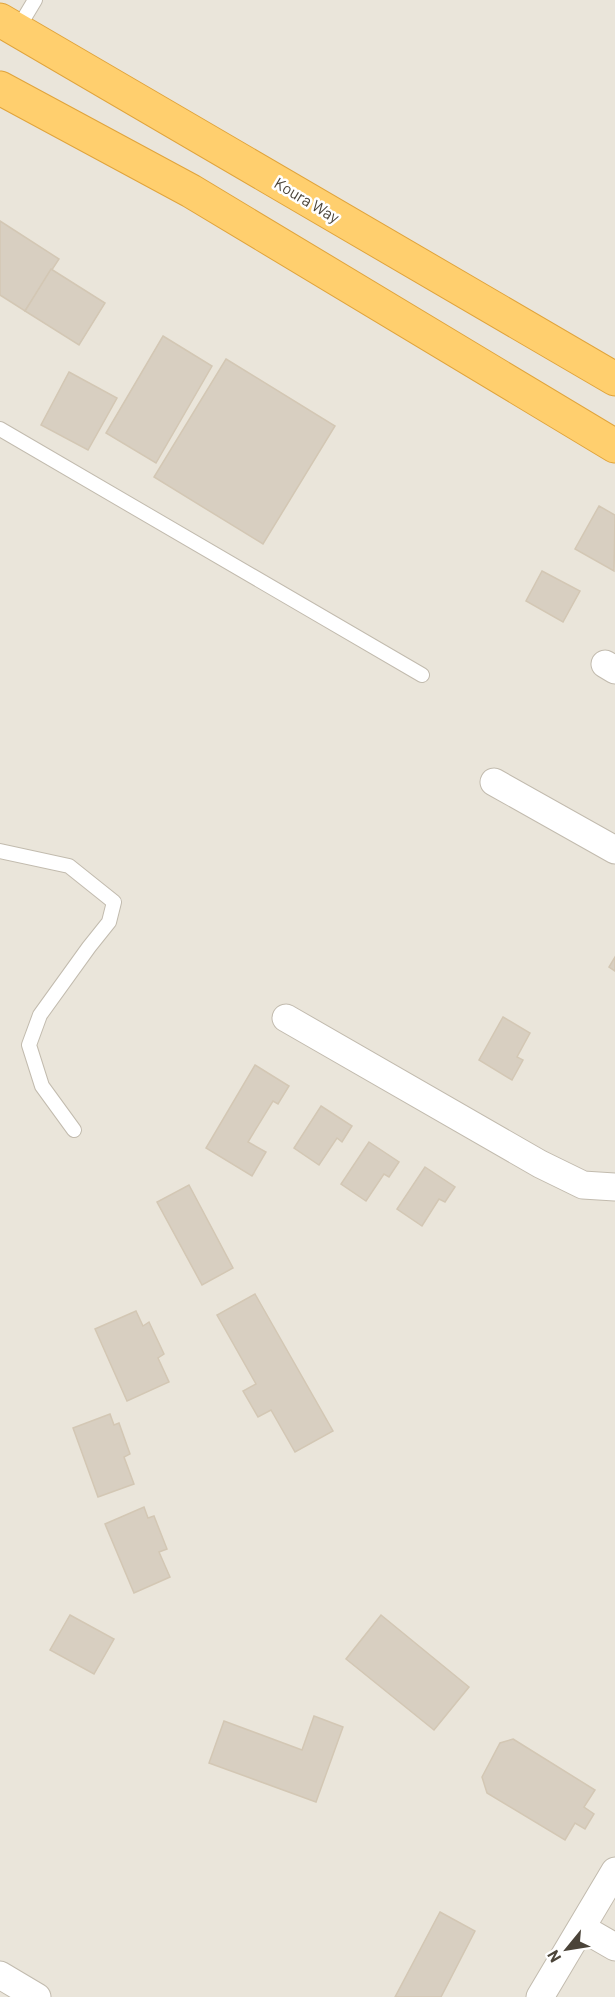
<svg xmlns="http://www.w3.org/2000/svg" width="615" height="1997" viewBox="0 0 615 1997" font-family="Barlow,sans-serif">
  <rect width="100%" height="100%" fill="#f6f3ec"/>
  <!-- residential -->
  <rect fill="#eae5da" x="0" y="0" width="615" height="1997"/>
  <!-- building -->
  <g fill="#d8cfc1" stroke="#d3c7b4" stroke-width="1.5">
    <path d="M0,221L59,259L25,311L0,295Z"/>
    <path d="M51,269L105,303L79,345L25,311Z"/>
    <path d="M163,336L212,366L156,463L106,433Z"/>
    <path d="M226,359L335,426L263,544L154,477Z"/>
    <path d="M69,372L117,398L88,450L41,425Z"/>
    <path d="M599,506L615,515L614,571L575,549Z"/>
    <path d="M542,571L580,591L563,622L526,601Z"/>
    <path d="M615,957V971L609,967Z"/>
    <path d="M503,1017L530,1033L517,1057L523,1060L512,1080L479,1060Z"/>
    <path d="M255,1065L289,1086L278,1104L273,1101L248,1142L266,1152L252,1176L206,1148Z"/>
    <path d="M321,1106L352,1126L342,1142L337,1138L319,1165L294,1148Z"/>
    <path d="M369,1142L399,1162L389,1177L384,1174L366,1201L341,1184Z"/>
    <path d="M425,1167L455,1187L445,1202L439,1199L422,1226L397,1209Z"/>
    <path d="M189,1185L233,1268L202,1285L157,1202Z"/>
    <path d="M255,1294L333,1431L295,1452L271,1410L258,1417L243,1391L256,1384L217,1315Z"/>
    <path d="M136,1311L143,1326L149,1322L164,1354L158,1358L169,1382L127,1401L95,1329Z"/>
    <path d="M110,1414L114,1425L119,1423L130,1454L124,1457L134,1484L98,1497L73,1428Z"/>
    <path d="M144,1507L148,1518L154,1516L167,1549L159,1552L170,1577L134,1593L105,1524Z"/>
    <path d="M70,1615L114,1639L94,1674L50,1650Z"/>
    <path d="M381,1615L469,1687L434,1730L346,1659Z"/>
    <path d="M314,1716L343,1727L316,1802L209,1763L224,1721L302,1750Z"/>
    <path d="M513,1739L595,1790L584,1807L594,1814L585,1829L575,1823L565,1840L487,1793L482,1777L500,1743Z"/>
    <path d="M440,1912L475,1931L441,1997H395Z"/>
  </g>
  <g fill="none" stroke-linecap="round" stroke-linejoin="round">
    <defs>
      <g id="lane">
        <path d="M17,30L35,0"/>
        <path d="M0,429L422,675"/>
        <path d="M0,851L69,866L114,902L109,922L89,947L40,1015L29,1045L42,1086L74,1130"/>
      </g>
      <g id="street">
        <path d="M605,664L615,670"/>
        <path d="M494,782L615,850"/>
        <path d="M286,1018L540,1164L583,1185L615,1187"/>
        <path d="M582,1928L615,1947"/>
        <path d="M0,1975L37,1997"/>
        <path d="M540,1997L615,1871"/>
      </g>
      <g id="highway">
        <path d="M0,20L615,379"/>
        <path d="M0,88L191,191L615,446"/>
      </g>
    </defs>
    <!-- lane casing -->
    <use href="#lane" stroke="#c2bbae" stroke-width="16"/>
    <!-- street casing -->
    <use href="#street" stroke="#c2bbae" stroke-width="29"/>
    <!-- highway casing -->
    <use href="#highway" stroke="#e0a43c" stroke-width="35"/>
    <!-- lane -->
    <use href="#lane" stroke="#fff" stroke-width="14"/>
    <!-- street -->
    <use href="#street" stroke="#fff" stroke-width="27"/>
    <!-- highway -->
    <use href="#highway" stroke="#ffcf6e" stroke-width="33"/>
  </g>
  <g text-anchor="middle" stroke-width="5" stroke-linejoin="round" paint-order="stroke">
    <!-- street labels -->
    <g font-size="16" fill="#4b4439" stroke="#fff">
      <text transform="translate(307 200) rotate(31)" y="6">Koura Way</text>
    </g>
  </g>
  <!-- north arrow -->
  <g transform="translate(567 1949) rotate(240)" stroke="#ffffff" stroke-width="4.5" paint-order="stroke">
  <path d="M0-4.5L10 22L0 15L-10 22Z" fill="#4b4439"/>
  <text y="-9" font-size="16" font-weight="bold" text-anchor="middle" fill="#4b4439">N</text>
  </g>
</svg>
